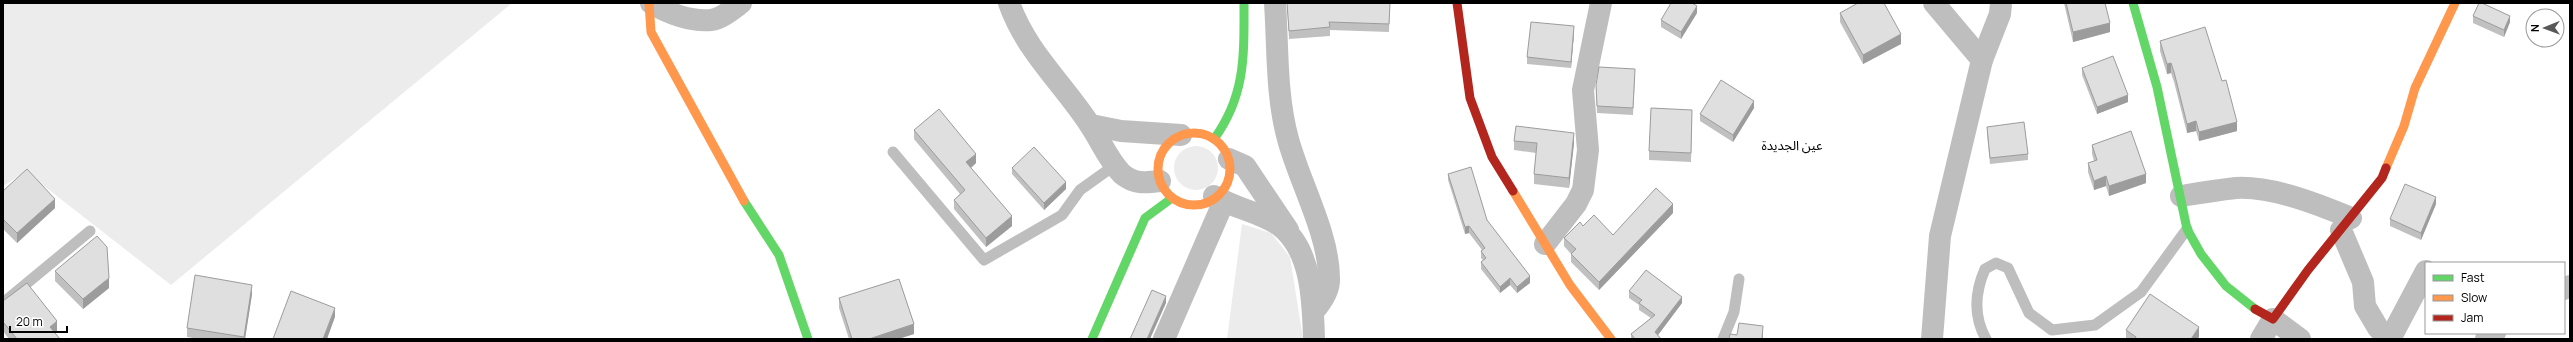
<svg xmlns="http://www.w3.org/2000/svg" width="2573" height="342" font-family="Manrope,'Noto Sans Arabic',sans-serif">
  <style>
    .green { fill: #ececec }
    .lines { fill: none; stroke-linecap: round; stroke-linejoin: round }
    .lane { stroke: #bebebe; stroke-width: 11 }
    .street { stroke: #bebebe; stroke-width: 22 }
    .fast { stroke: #63d668; stroke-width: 9 }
    .slow { stroke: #ff974d; stroke-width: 9 }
    .jam { stroke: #b3261e; stroke-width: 9 }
    .wall { fill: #c0c0c0 }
    .shaded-wall { fill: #9c9c9c }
    .building { fill: #dfdfdf; stroke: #9c9c9c }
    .labels { text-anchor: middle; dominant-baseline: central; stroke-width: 3; stroke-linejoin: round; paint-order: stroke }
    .quarter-label { font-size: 13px; fill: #000; stroke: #fff }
  </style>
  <rect width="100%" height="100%" fill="#fff"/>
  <g class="green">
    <path d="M 3,3 L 512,3 L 171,285 L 26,172 L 3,186 Z"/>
    <circle cx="1196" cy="168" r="22"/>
    <path d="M 1242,224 L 1271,233 L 1290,257 L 1303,339 L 1227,339 Z"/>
  </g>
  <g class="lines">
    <g class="lane">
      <path d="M 893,152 L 984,260 L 1062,215 L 1080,190 L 1115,165"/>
      <path d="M 3,303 L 90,231"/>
      <path d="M 1723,339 L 1734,312 L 1739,279"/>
      <path d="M 1986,339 C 1973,316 1975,292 1985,269 L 1996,263 L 2008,268 L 2029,313 L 2052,330 L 2095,325 L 2141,292 L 2187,229"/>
    </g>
    <g class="street">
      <path d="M 651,3 C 667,13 691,22 711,20 C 721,19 733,9 741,3"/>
      <path d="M 1009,3 C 1027,53 1062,82 1090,125 C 1101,141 1108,160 1122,174 C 1134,184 1145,183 1160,181"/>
      <path d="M 1275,3 C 1278,47 1276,96 1288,139 C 1299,181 1329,234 1329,278 C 1330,291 1321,303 1313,312"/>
      <path d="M 1934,3 L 1982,60"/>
      <path d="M 1091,125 L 1121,131 L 1181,135"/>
      <path d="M 1229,159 L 1245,166 L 1288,230"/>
      <path d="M 1214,196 C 1234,208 1259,212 1279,225 C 1312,249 1313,302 1314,339"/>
      <path d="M 2181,196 C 2199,193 2218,190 2236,188 C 2272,186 2318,204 2351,218"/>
      <path d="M 2341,230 L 2363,282 L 2365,306 L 2378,328 L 2390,339"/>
      <path d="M 1545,244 L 1576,204 L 1583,190 L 1588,150 L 1583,90 L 1601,3"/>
      <path d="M 2564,289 L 2570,286"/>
      <path d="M 1164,339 L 1224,201"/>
      <path d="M 1932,339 L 1940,236 L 1982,60 L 2000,14 L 2001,3"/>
      <path d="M 2261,339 L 2273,319 L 2300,339"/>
      <path d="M 2390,339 L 2426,271"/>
      <path d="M 2486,339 L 2495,333"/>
    </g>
    <g class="fast">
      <path d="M 2133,3 L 2157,87 L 2187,229 L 2201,254 L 2226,286 L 2255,309"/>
      <path d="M 1214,139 C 1246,95 1244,55 1244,3"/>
      <path d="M 744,201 L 779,255 L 808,339"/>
      <path d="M 1092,339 L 1145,218 L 1172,198"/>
    </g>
    <g class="slow">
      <path d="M 649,3 L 651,32 L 744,201"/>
      <circle cx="1194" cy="169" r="36"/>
      <path d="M 2386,168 L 2404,126 L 2415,88 L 2455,3"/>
      <path d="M 1513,191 L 1570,285 L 1611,339"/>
    </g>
    <g class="jam">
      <path d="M 1457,3 L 1470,98 L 1492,157 L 1513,191"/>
      <path d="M 2255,309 L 2273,319 L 2308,270 L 2382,178 L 2386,168"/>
    </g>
  </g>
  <g class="wall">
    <path d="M 1287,3 L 1390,3 L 1389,32 L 1330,30 L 1330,36 L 1289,39 Z"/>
    <path d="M 2064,3 L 2105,3 L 2110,32 L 2073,42 Z"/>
    <path d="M 1697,13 L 1681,39 L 1661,27 L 1661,20 Z"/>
    <path d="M 1840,13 L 1901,44 L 1863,64 L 1840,22 Z"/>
    <path d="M 2473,16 L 2510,22 L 2504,37 L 2473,23 Z"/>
    <path d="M 1574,33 L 1571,68 L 1527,64 L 1527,57 Z"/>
    <path d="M 2160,41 L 2222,81 L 2237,131 L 2199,141 L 2196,131 L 2187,133 L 2174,82 L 2171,73 L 2167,74 L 2160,51 Z"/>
    <path d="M 2082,68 L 2128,102 L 2097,114 L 2082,75 Z"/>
    <path d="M 1635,76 L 1633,115 L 1597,113 L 1596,85 Z"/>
    <path d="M 1754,108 L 1733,142 L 1700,121 L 1700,114 Z"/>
    <path d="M 1692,119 L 1691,162 L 1649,160 L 1649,151 Z"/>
    <path d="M 1987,127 L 2028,154 L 2028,160 L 1990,164 L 1987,134 Z"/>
    <path d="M 914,130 L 976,163 L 971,168 L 1012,226 L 986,247 L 954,209 L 954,200 L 960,194 L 914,139 Z"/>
    <path d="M 1514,141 L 1574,143 L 1569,188 L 1534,184 L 1534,174 L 1536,153 L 1514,150 Z"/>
    <path d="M 2092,145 L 2146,183 L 2109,196 L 2106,186 L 2094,190 L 2088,172 L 2088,163 L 2094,161 L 2092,154 Z"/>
    <path d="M 1012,168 L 1066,189 L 1044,210 L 1012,174 Z"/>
    <path d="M 1448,174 L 1487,220 L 1530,283 L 1517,293 L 1510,285 L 1500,293 L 1481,269 L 1481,262 L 1483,260 L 1481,258 L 1481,251 L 1482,250 L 1469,233 L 1465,234 L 1448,180 Z"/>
    <path d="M 3,191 L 55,208 L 17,243 L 3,229 Z"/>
    <path d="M 2436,204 L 2421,240 L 2390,226 L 2390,219 Z"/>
    <path d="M 1673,213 L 1599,290 L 1571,262 L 1571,254 L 1564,246 L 1564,238 L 1583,226 L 1613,235 Z"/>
    <path d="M 55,271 L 109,288 L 83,309 L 55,281 Z"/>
    <path d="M 1629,291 L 1682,303 L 1658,335 L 1661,339 L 1631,339 L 1631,334 L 1651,318 L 1639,310 L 1639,305 L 1629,298 Z"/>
    <path d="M 252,294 L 245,339 L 199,339 L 187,337 L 187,328 Z"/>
    <path d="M 839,298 L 914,334 L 898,339 L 849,339 L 839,308 Z"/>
    <path d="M 3,301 L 57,331 L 55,333 L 60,339 L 9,339 L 3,331 Z"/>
    <path d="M 2126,330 L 2199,337 L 2197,339 L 2126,339 Z"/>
  </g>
  <g class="shaded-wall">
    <path d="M 1697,6 L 1697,13 L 1681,39 L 1681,32 Z"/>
    <path d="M 2510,16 L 2510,22 L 2504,37 L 2504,30 Z"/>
    <path d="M 2110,23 L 2110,32 L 2073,42 L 2073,32 Z"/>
    <path d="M 1574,26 L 1574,33 L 1571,68 L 1571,62 Z"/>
    <path d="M 1901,34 L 1901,44 L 1863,64 L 1863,55 Z"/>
    <path d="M 2171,63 L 2171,73 L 2167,74 L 2167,64 Z"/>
    <path d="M 2128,95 L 2128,102 L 2097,114 L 2097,107 Z"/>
    <path d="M 1754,101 L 1754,108 L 1733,142 L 1733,135 Z"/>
    <path d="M 2196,121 L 2196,131 L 2187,133 L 2187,124 Z"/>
    <path d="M 2237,122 L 2237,131 L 2199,141 L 2199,132 Z"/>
    <path d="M 1574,133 L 1574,143 L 1569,188 L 1569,178 Z"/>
    <path d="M 976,154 L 976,163 L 966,172 L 966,162 Z"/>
    <path d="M 2146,174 L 2146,183 L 2109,196 L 2109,186 Z"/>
    <path d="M 2106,176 L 2106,186 L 2094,190 L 2094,181 Z"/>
    <path d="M 1066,182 L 1066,189 L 1044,210 L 1044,203 Z"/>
    <path d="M 2436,197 L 2436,204 L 2421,240 L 2421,233 Z"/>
    <path d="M 55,199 L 55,208 L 17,243 L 17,233 Z"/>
    <path d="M 1673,204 L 1673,213 L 1599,290 L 1599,282 Z"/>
    <path d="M 1012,216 L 1012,226 L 986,247 L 986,238 Z"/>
    <path d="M 1469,226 L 1469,233 L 1465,234 L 1465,227 Z"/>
    <path d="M 1530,276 L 1530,283 L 1517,293 L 1517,287 Z"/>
    <path d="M 109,278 L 109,288 L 83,309 L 83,299 Z"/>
    <path d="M 1510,278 L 1510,285 L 1500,293 L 1500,287 Z"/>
    <path d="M 252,285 L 252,294 L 245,339 L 244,339 Z"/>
    <path d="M 1166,296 L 1166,303 L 1150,339 L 1147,339 Z"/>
    <path d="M 1682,297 L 1682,303 L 1655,339 L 1655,332 Z"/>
    <path d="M 335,308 L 335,317 L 327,339 L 323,339 Z"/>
    <path d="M 57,321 L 57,331 L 50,336 L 50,327 Z"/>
    <path d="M 914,324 L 914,334 L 898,339 L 869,339 Z"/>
    <path d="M 1763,326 L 1763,339 L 1762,339 Z"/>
    <path d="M 2199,327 L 2199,337 L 2197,339 L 2191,339 Z"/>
  </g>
  <g class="building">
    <path d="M 1287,3 L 1390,3 L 1389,24 L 1329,22 L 1330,27 L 1289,31 Z"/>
    <path d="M 1671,3 L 1692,3 L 1697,6 L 1681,32 L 1661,20 Z"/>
    <path d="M 1858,3 L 1884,3 L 1901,34 L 1863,55 L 1840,13 Z"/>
    <path d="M 2066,3 L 2105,3 L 2110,23 L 2073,32 Z"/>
    <path d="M 2479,3 L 2482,3 L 2510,16 L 2504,30 L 2473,16 Z"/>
    <path d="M 1531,22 L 1574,26 L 1571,62 L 1527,57 Z"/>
    <path d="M 2205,27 L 2222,81 L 2226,80 L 2237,122 L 2199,132 L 2196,121 L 2187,124 L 2174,72 L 2171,63 L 2167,64 L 2160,41 Z"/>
    <path d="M 2113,56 L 2128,95 L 2097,107 L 2082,68 Z"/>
    <path d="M 1599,67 L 1635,69 L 1633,108 L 1597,106 L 1596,85 Z"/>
    <path d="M 1721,80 L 1754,101 L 1733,135 L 1700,114 Z"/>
    <path d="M 1651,108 L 1692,110 L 1691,153 L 1649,151 Z"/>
    <path d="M 939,109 L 976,154 L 966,162 L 1012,216 L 986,238 L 954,200 L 965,190 L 914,130 Z"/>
    <path d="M 2024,122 L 2028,154 L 1990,158 L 1987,127 Z"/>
    <path d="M 1516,126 L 1574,133 L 1569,178 L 1534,174 L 1537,143 L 1514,141 Z"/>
    <path d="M 2131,131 L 2146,174 L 2109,186 L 2106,176 L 2094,181 L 2088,163 L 2097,160 L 2092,145 Z"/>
    <path d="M 1034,147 L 1066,182 L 1044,203 L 1012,168 Z"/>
    <path d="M 1471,167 L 1487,220 L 1530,276 L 1517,287 L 1510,278 L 1500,287 L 1481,262 L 1486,258 L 1481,251 L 1485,248 L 1469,226 L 1465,227 L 1448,174 Z"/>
    <path d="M 27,169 L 55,199 L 17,233 L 3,219 L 3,191 Z"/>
    <path d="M 2405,184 L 2436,197 L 2421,233 L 2390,219 Z"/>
    <path d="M 1656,188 L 1673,204 L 1599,282 L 1571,254 L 1576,249 L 1564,238 L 1580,222 L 1583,226 L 1594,215 L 1613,235 Z"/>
    <path d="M 97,236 L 107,247 L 109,278 L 83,299 L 55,271 Z"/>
    <path d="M 1646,270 L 1682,297 L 1655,332 L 1661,339 L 1635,339 L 1631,334 L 1655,315 L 1639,303 L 1642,300 L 1629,291 Z"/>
    <path d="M 195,275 L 252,285 L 244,337 L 187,328 Z"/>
    <path d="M 899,279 L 914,324 L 869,339 L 852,339 L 839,298 Z"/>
    <path d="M 27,283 L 57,321 L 50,327 L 60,339 L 17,339 L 3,322 L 3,301 Z"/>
    <path d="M 1152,290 L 1166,296 L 1147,339 L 1130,339 Z"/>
    <path d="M 291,291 L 335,308 L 323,339 L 273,339 Z"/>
    <path d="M 2150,294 L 2199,327 L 2191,339 L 2135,339 L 2136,337 L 2126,330 Z"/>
    <path d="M 1739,323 L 1763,326 L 1762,339 L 1729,339 L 1730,334 L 1737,335 Z"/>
  </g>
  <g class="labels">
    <g class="quarter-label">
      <text x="1792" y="145">عين الجديدة</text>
    </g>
  </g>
  <rect width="2573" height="342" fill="none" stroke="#000000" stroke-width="8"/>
  <rect x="2425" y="262" width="140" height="72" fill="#ffffff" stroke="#999999"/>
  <rect x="2433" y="275" width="20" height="6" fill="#63d668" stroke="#999999"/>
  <text x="2461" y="282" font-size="12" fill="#000000">Fast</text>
  <rect x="2433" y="295" width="20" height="6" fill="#ff974d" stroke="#999999"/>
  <text x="2461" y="302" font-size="12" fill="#000000">Slow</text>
  <rect x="2433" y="315" width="20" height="6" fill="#b3261e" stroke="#999999"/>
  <text x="2461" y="322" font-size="12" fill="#000000">Jam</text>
  <g transform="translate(2545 28) rotate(269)"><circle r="19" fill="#ffffff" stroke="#999999"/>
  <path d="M0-3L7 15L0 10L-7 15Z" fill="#595959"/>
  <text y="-6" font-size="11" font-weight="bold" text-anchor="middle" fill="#000000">N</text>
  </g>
  <path d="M10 326v6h57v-6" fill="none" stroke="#000000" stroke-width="2"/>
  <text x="16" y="326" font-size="12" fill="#000000" stroke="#ffffff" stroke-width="3" paint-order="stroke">20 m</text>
</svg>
